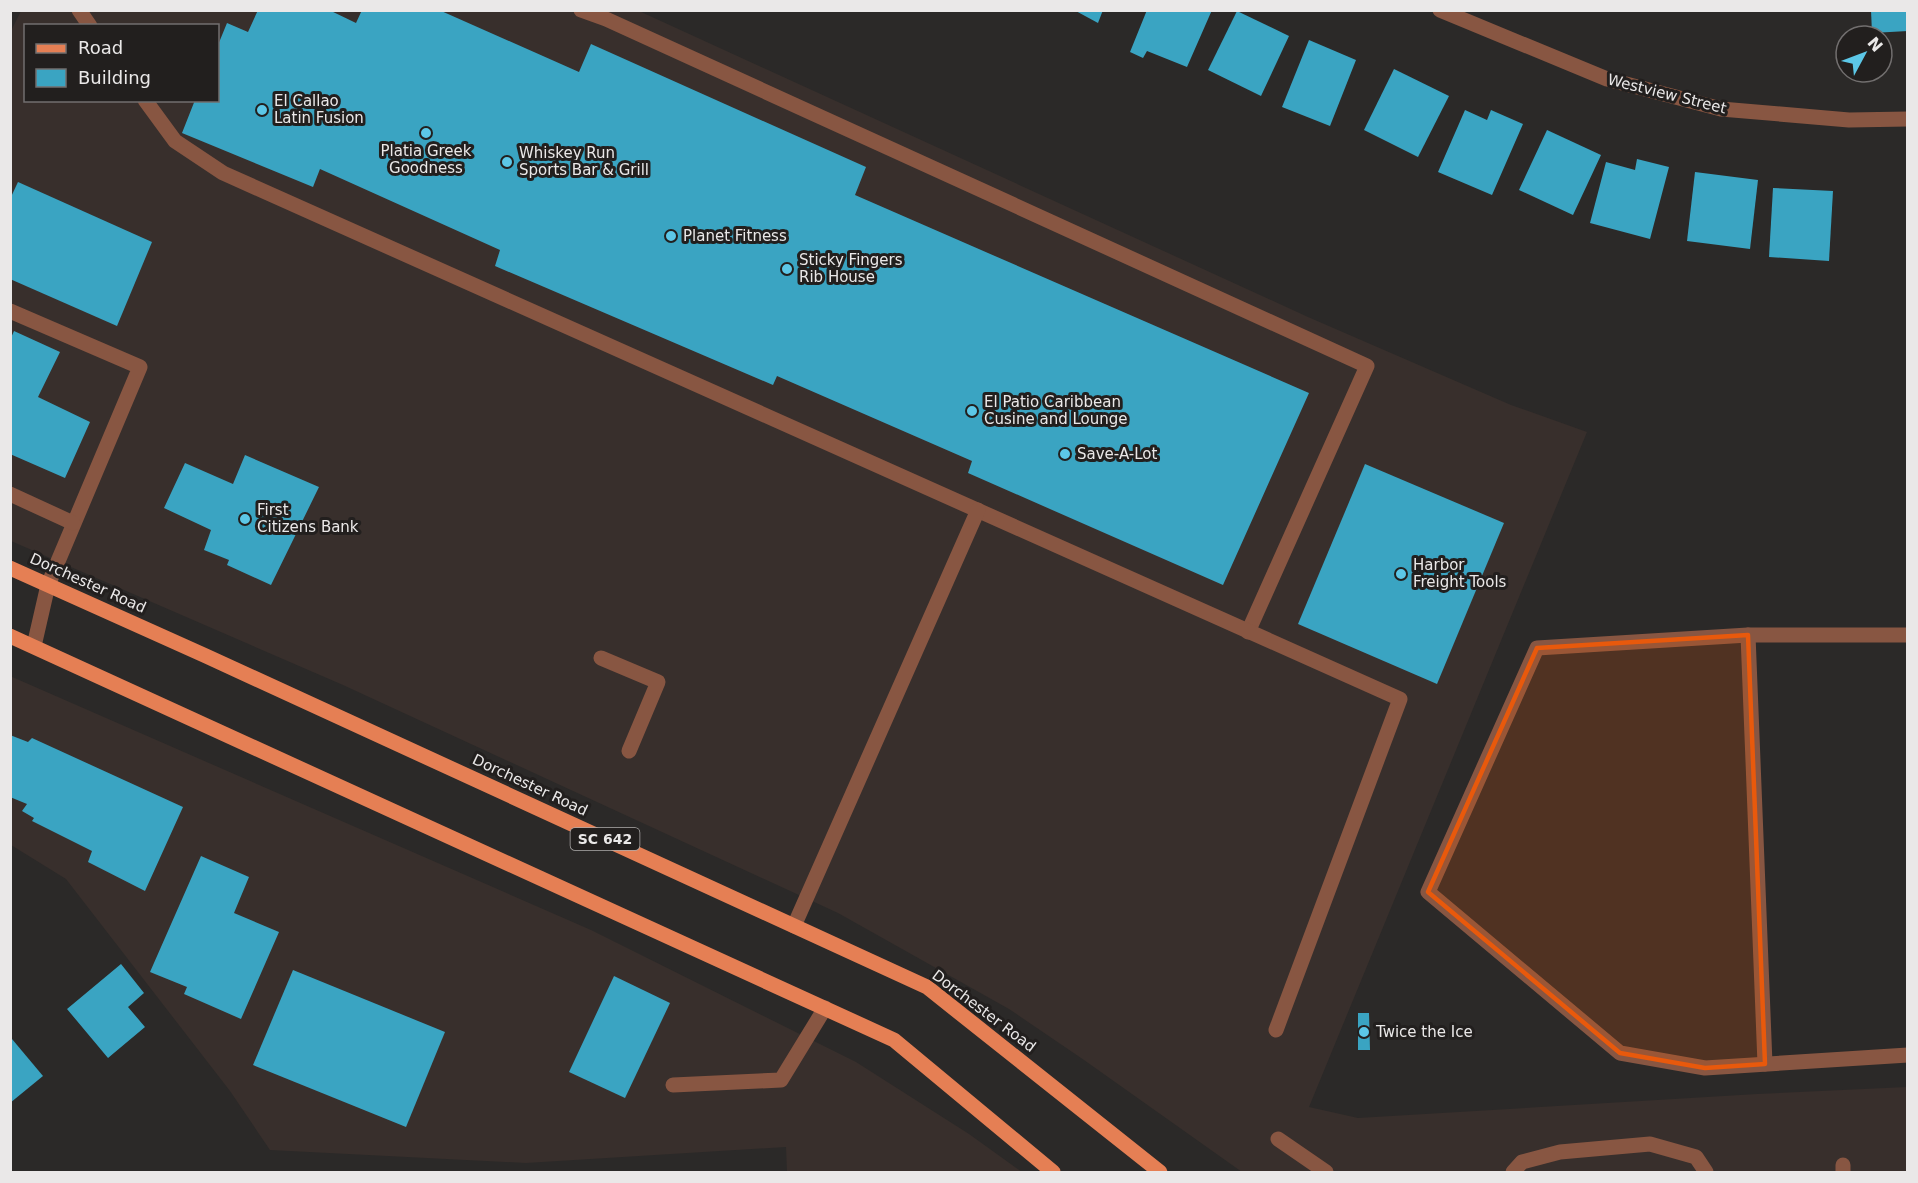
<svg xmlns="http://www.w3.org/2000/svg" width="1918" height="1183" font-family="'DejaVu Sans',sans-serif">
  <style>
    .built { fill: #382f2c; fill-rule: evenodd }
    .building { fill: #3aa4c2 }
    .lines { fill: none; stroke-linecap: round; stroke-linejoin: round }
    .lane { stroke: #885642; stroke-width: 15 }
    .street { stroke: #885642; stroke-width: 15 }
    .primary { stroke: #e57f54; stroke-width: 15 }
    .marked { fill: #e8590c; fill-opacity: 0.2; stroke: #e8590c; stroke-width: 4.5; stroke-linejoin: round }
    .poi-dot { fill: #5cc7e7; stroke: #221f1e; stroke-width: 2 }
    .labels { text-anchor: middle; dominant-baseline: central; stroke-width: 6; stroke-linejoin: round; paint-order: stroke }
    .shield { fill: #221f1e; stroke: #aeacab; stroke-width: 1.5 }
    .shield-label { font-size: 14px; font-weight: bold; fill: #eae8e8 }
    .street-label { font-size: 15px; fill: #eae8e8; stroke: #221f1e }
    .poi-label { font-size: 15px; fill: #eae8e8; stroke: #221f1e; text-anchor: start }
  </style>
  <rect width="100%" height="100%" fill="#2b2928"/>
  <g class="built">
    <path d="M 21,11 L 639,11 L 1308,317 L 1511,405 L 1587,432 L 1309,1107 L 1358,1118 L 1757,1094 L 1907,1087 L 1907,1172 L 1242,1172 L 1084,1060 L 1009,1009 L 838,913 L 343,685 L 11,541 L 10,33 ZM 26,26 L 218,26 L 218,100 L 26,100 Z"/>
    <path d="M 10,676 L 591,930 L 856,1062 L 969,1134 L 1022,1172 L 787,1172 L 786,1147 L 526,1163 L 270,1150 L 230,1091 L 66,879 L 11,845 Z"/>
  </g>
  <g class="building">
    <path d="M 258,10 L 329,10 L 356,23 L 362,10 L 439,10 L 579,72 L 591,44 L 866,167 L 855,195 L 1309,393 L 1223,585 L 968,473 L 972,461 L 777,376 L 773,385 L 495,266 L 500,250 L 320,169 L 313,187 L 182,133 L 195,100 L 218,100 L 218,45 L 227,23 L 248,32 Z"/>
    <path d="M 1074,10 L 1103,10 L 1098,23 Z"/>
    <path d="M 1147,10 L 1212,10 L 1187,67 L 1147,51 L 1143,58 L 1130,52 Z"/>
    <path d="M 1871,10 L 1908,10 L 1908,31 L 1872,33 Z"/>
    <path d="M 1237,11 L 1289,36 L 1261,96 L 1208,70 Z"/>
    <path d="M 1309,40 L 1356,60 L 1330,126 L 1282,107 Z"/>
    <path d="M 1394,69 L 1449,96 L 1418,157 L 1364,130 Z"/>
    <path d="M 1465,110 L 1487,120 L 1491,110 L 1523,124 L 1492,195 L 1438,172 Z"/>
    <path d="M 1547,130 L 1601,155 L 1573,215 L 1519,190 Z"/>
    <path d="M 1637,159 L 1669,167 L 1650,239 L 1590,223 L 1606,162 L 1635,170 Z"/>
    <path d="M 1695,172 L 1758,180 L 1750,249 L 1687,241 Z"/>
    <path d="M 18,182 L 152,242 L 117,326 L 10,279 L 10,199 Z"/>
    <path d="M 1773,188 L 1833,191 L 1829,261 L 1769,257 Z"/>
    <path d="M 14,331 L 60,352 L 38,397 L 90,422 L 65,478 L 10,454 L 10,340 Z"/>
    <path d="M 245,455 L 319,487 L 271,585 L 227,565 L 229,560 L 204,550 L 211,530 L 164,508 L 185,463 L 233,484 Z"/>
    <path d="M 1365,464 L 1504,523 L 1437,684 L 1298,624 Z"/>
    <path d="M 10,735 L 28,742 L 32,738 L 183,807 L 145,891 L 88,862 L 92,851 L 32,821 L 34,818 L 22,811 L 27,804 L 10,797 Z"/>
    <path d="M 201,856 L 249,877 L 234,913 L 279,932 L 241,1019 L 184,994 L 187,987 L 150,972 Z"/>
    <path d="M 121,964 L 144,993 L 128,1007 L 145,1027 L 108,1058 L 67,1009 Z"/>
    <path d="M 293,970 L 445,1032 L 406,1127 L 253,1065 Z"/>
    <path d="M 614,976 L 670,1003 L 625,1098 L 569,1072 Z"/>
    <path d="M 1358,1013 L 1369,1013 L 1370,1050 L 1358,1050 Z"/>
    <path d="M 12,1039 L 43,1076 L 10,1103 L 10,1041 Z"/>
  </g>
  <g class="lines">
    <g class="lane">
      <path d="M 79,10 L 90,26"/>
      <path d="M 581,10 L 606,19 L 1367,366 L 1248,632"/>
      <path d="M 145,100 L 175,141 L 223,173 L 1400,699 L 1276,1030"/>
      <path d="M 10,311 L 140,367 L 48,585 L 34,646"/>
      <path d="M 10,494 L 73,523"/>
      <path d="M 601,658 L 658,682 L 629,751"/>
      <path d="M 794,926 L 978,510"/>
      <path d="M 673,1085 L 781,1080 L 825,1008"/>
      <path d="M 1278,1139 L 1326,1172"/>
      <path d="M 1843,1165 L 1843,1172"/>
      <path d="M 1513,1172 L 1522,1162 L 1560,1152 L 1650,1144 L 1696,1157 L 1706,1172"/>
    </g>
    <g class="street">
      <path d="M 1440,10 L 1607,79 L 1721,109 L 1849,120 L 1908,119"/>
      <path d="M 1748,635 L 1765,1064"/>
      <path d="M 1908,635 L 1748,635 L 1537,648 L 1428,892 L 1620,1053 L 1705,1068 L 1908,1055"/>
    </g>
    <g class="primary">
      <path d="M 10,568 L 206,656 L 927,987 L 1160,1172"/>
      <path d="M 10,636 L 894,1040 L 1053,1172"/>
    </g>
  </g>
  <path class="marked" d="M 1748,635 L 1765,1064 L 1705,1068 L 1620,1053 L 1428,892 L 1537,648 Z"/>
  <g class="poi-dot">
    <circle cx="262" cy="110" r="6"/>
    <circle cx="426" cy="133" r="6"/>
    <circle cx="507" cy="162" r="6"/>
    <circle cx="671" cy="236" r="6"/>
    <circle cx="787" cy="269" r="6"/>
    <circle cx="972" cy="411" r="6"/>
    <circle cx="1065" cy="454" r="6"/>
    <circle cx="245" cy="519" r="6"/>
    <circle cx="1401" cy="574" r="6"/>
    <circle cx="1364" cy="1032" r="6"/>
  </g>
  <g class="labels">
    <rect class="shield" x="570.5" y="828" width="69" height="22" rx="4.5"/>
    <g class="shield-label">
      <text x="605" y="839">SC 642</text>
    </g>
    <g class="street-label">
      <text transform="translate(1667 94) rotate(14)">Westview Street</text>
      <text transform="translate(88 583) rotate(24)">Dorchester Road</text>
      <text transform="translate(530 785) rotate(25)">Dorchester Road</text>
      <text transform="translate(984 1011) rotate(37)">Dorchester Road</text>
    </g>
    <g class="poi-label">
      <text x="274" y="101">El Callao<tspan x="274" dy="17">Latin Fusion</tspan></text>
      <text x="426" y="151" text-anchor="middle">Platia Greek<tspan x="426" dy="17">Goodness</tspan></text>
      <text x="519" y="153">Whiskey Run<tspan x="519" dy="17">Sports Bar &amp; Grill</tspan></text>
      <text x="683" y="236">Planet Fitness</text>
      <text x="799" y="260">Sticky Fingers<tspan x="799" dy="17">Rib House</tspan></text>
      <text x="984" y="402">El Patio Caribbean<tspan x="984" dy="17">Cusine and Lounge</tspan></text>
      <text x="1077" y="454">Save-A-Lot</text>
      <text x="257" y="510">First<tspan x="257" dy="17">Citizens Bank</tspan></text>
      <text x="1413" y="565">Harbor<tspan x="1413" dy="17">Freight Tools</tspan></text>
      <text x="1376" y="1032">Twice the Ice</text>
    </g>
  </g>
  <rect width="1918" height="1183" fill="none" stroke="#eae8e8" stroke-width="24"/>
  <rect x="24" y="24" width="195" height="78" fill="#221f1e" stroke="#726f6f" stroke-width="1.5"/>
  <rect x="36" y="44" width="30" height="9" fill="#e57f54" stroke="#726f6f" stroke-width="1.5"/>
  <text x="78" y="54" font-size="18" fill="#eae8e8">Road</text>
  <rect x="36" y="69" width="30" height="18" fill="#3aa4c2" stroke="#726f6f" stroke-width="1.5"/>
  <text x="78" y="84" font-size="18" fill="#eae8e8">Building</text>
  <g transform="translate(1864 54) rotate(49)"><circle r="28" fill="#221f1e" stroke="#726f6f" stroke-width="1.5"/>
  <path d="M0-4.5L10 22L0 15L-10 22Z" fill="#5cc7e7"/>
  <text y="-9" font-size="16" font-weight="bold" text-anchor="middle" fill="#eae8e8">N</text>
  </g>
</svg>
